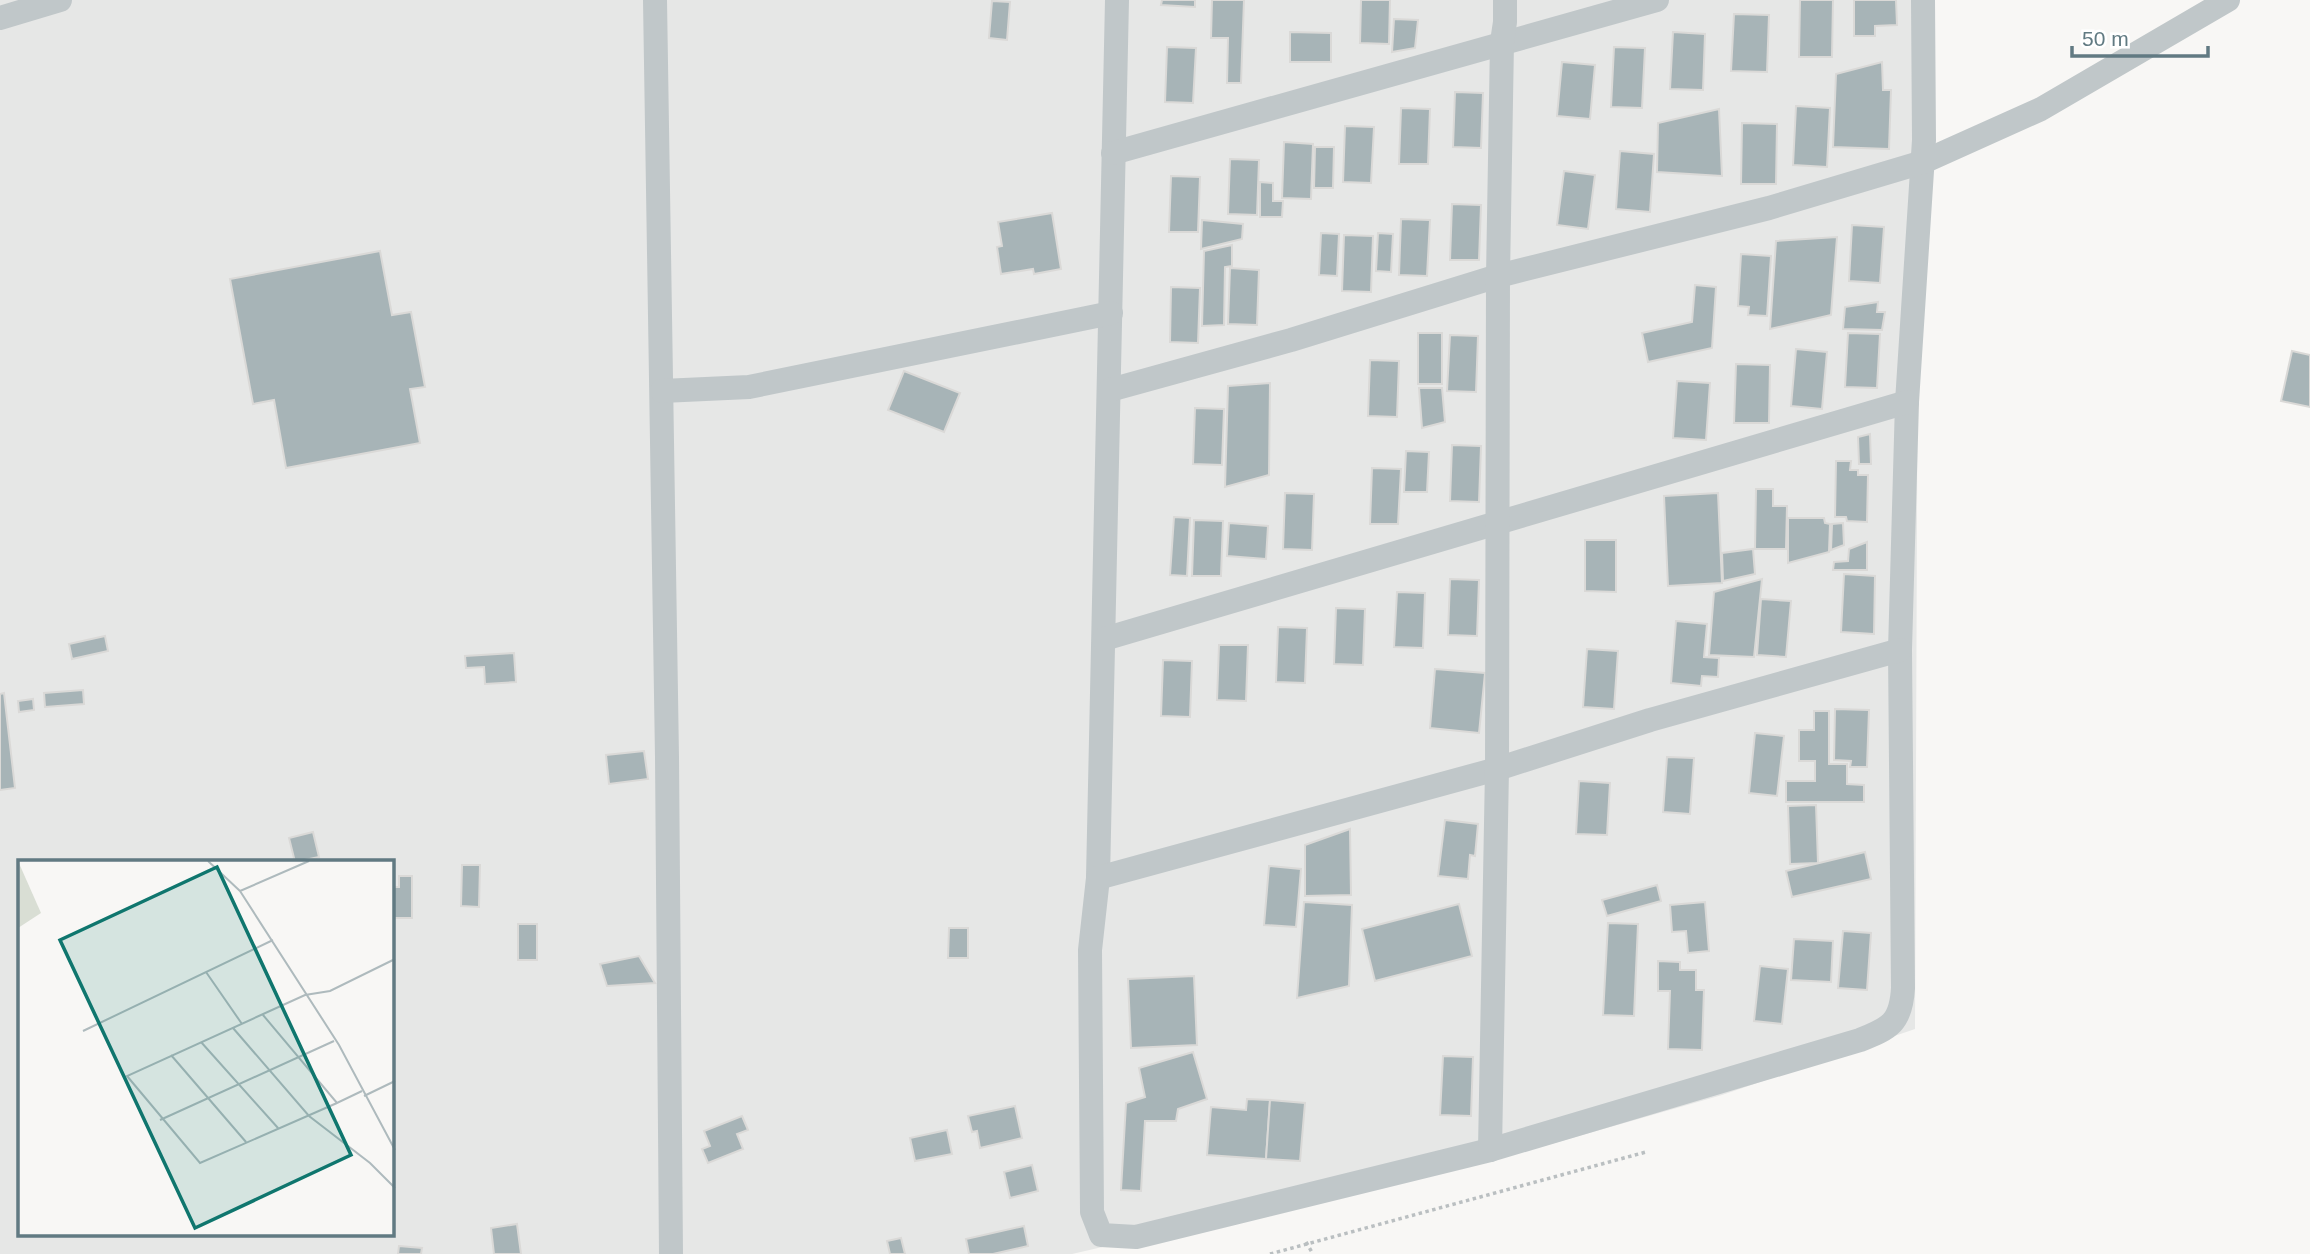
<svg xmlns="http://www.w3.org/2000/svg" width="2310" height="1254" font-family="Arial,sans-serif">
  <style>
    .built { fill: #e6e7e6; fill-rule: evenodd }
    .building { fill: #a7b4b7; stroke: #dad9d7; stroke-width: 2 }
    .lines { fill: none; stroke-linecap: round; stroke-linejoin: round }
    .path { stroke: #babfc1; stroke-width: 3.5; stroke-dasharray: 3.5 3.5; stroke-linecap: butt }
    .minor { stroke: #c0c7c9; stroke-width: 24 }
    .inset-road { fill: none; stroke: #aebabd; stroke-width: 2 }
    .view { fill: #0f766e; fill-opacity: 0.15; stroke: #0f766e; stroke-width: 3.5 }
    .inset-edge { fill: none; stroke: #617a82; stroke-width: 3.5 }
  </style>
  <rect width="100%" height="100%" fill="#f8f7f5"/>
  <path class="built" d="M 0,0 L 1919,0 L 1915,1029 L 1722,1095 L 1551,1144 L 1072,1254 L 0,1254 ZM 19,862 L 392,862 L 392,1235 L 19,1235 Z"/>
  <g class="building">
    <path d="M 1162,0 L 1195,0 L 1195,7 L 1161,5 Z"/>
    <path d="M 1212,0 L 1244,0 L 1241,83 L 1227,83 L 1228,38 L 1211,38 Z"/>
    <path d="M 1361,0 L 1390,0 L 1389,44 L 1360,43 Z"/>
    <path d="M 1800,0 L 1833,0 L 1832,57 L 1799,57 Z"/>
    <path d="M 1854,0 L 1896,0 L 1897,25 L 1875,26 L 1875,36 L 1854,36 Z"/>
    <path d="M 992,1 L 1010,2 L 1007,40 L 989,38 Z"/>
    <path d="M 1734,14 L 1769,15 L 1767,72 L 1731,71 Z"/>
    <path d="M 1394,19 L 1418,20 L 1415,48 L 1392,52 Z"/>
    <path d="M 1290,32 L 1331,33 L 1331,62 L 1290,62 Z"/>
    <path d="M 1673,32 L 1705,34 L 1703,90 L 1670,89 Z"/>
    <path d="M 1167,47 L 1196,48 L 1193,103 L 1165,102 Z"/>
    <path d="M 1614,47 L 1645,48 L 1642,108 L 1611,107 Z"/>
    <path d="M 1562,62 L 1595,65 L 1590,119 L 1557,116 Z"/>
    <path d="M 1882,62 L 1883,90 L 1891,90 L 1889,149 L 1833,147 L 1836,74 Z"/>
    <path d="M 1455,92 L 1483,93 L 1481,148 L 1453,147 Z"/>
    <path d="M 1796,106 L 1830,108 L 1827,167 L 1793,165 Z"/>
    <path d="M 1401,108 L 1430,109 L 1428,164 L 1399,164 Z"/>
    <path d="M 1719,109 L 1722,176 L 1657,172 L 1658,123 Z"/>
    <path d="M 1742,123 L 1777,124 L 1776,184 L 1741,184 Z"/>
    <path d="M 1345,126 L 1374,127 L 1371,183 L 1343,182 Z"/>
    <path d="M 1284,142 L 1313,144 L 1311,199 L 1282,198 Z"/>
    <path d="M 1315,147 L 1334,147 L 1333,188 L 1314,188 Z"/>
    <path d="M 1620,151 L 1654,154 L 1650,212 L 1616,209 Z"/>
    <path d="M 1230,159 L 1259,160 L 1257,215 L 1228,214 Z"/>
    <path d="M 1564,171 L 1595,175 L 1588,229 L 1557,225 Z"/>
    <path d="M 1171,176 L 1200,177 L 1198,232 L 1169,232 Z"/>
    <path d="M 1260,182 L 1273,183 L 1273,201 L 1283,201 L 1282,217 L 1260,217 Z"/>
    <path d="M 1452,204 L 1481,205 L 1479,260 L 1450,260 Z"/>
    <path d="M 1052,213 L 1061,269 L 1034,274 L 1033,269 L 1001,274 L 997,247 L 1002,246 L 998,222 Z"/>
    <path d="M 1401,219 L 1430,220 L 1427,276 L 1399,275 Z"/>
    <path d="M 1202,220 L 1243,224 L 1242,239 L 1201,249 Z"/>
    <path d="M 1852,225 L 1884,227 L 1880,283 L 1849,281 Z"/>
    <path d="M 1321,233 L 1339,234 L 1337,276 L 1319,275 Z"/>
    <path d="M 1378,233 L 1393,234 L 1391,272 L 1376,271 Z"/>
    <path d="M 1344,235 L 1373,236 L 1371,292 L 1342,291 Z"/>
    <path d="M 1837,237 L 1831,315 L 1770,329 L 1776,241 Z"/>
    <path d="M 1232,245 L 1232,266 L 1225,267 L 1224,325 L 1202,326 L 1204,251 Z"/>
    <path d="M 380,251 L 392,315 L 411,312 L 425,387 L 410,389 L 420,443 L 286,468 L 274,400 L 253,404 L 230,279 Z"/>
    <path d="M 1741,254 L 1771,256 L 1767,316 L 1748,315 L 1749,307 L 1738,306 Z"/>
    <path d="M 1230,268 L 1259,270 L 1257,325 L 1228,324 Z"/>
    <path d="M 1695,285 L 1716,287 L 1712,348 L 1648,362 L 1642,333 L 1692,322 Z"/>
    <path d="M 1171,287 L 1200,288 L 1198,343 L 1170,342 Z"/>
    <path d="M 1878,302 L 1877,312 L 1885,312 L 1882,330 L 1843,329 L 1845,307 Z"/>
    <rect x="1418" y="333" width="24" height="51"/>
    <path d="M 1848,333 L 1880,334 L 1877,388 L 1845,387 Z"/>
    <path d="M 1450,335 L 1478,336 L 1476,392 L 1447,391 Z"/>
    <path d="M 1796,349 L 1827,352 L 1822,409 L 1791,406 Z"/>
    <path d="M 2292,351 L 2310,355 L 2310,407 L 2281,401 Z"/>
    <path d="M 1370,360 L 1399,361 L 1397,417 L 1368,416 Z"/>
    <path d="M 1736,364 L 1770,365 L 1769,423 L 1734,423 Z"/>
    <path d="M 904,371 L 960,393 L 944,432 L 888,410 Z"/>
    <path d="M 1677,381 L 1710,383 L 1706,440 L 1673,438 Z"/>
    <path d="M 1270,383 L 1269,475 L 1225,487 L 1228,386 Z"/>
    <path d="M 1419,388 L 1442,388 L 1445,422 L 1422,428 Z"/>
    <path d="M 1195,408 L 1224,409 L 1222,465 L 1193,464 Z"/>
    <path d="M 1870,434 L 1871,464 L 1859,464 L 1858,437 Z"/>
    <path d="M 1452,445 L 1481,446 L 1479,502 L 1450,501 Z"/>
    <path d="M 1406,451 L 1429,452 L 1427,492 L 1404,492 Z"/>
    <path d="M 1836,461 L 1851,461 L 1850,470 L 1858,470 L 1858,475 L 1868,475 L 1867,522 L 1847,521 L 1846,517 L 1835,517 Z"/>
    <path d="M 1372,468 L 1401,469 L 1398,524 L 1370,524 Z"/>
    <path d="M 1756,489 L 1773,489 L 1773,506 L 1787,506 L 1786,549 L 1755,549 Z"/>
    <path d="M 1285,493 L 1314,494 L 1312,550 L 1283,549 Z"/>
    <path d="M 1718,493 L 1722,583 L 1668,586 L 1664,496 Z"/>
    <path d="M 1174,517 L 1190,518 L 1187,576 L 1170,575 Z"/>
    <path d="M 1788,518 L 1824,518 L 1825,523 L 1830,524 L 1829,552 L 1788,563 Z"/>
    <path d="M 1194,520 L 1223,521 L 1221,576 L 1192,576 Z"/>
    <path d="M 1229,523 L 1268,526 L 1266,559 L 1227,556 Z"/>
    <path d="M 1843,523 L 1844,545 L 1831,550 L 1832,524 Z"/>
    <path d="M 1585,540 L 1616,540 L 1616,592 L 1585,591 Z"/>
    <path d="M 1867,542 L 1867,570 L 1833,570 L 1834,562 L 1848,561 L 1849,549 Z"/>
    <path d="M 1753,549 L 1755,574 L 1723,581 L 1722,553 Z"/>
    <path d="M 1844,574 L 1875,576 L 1874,634 L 1841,632 Z"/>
    <path d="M 1450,579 L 1479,580 L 1477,636 L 1448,635 Z"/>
    <path d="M 1762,579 L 1754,657 L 1709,655 L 1714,592 Z"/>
    <path d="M 1397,592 L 1425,593 L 1423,648 L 1394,647 Z"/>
    <path d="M 1761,599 L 1791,601 L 1786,657 L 1757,655 Z"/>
    <path d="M 1336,608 L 1365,609 L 1363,665 L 1334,664 Z"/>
    <path d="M 1676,621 L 1707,624 L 1704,657 L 1719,658 L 1718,677 L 1702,676 L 1701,686 L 1671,683 Z"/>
    <path d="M 1278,627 L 1307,628 L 1305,683 L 1276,682 Z"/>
    <path d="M 105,636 L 108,651 L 72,659 L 69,644 Z"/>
    <path d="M 1219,645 L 1248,645 L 1246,701 L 1217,700 Z"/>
    <path d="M 1587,649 L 1618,651 L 1614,709 L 1583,707 Z"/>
    <path d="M 514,653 L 516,682 L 485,684 L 484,667 L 466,668 L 465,656 Z"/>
    <path d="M 1163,660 L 1192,661 L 1190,717 L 1161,716 Z"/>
    <path d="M 1435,669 L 1485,673 L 1479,733 L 1430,728 Z"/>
    <path d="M 83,690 L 84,704 L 45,707 L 44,693 Z"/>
    <path d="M 4,693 L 15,788 L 0,790 L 0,694 Z"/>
    <path d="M 33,699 L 34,710 L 19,712 L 18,701 Z"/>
    <path d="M 1835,709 L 1869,710 L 1867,767 L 1850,767 L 1851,761 L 1834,760 Z"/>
    <path d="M 1814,711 L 1829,711 L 1829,764 L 1847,764 L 1847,784 L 1864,785 L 1864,802 L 1786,802 L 1786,781 L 1815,781 L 1815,761 L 1799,761 L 1799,730 L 1814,730 Z"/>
    <path d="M 1755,733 L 1784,736 L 1777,796 L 1749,793 Z"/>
    <path d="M 644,751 L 648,779 L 609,784 L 606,755 Z"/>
    <path d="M 1667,757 L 1694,758 L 1690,814 L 1663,812 Z"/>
    <path d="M 1579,781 L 1610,783 L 1607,835 L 1576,834 Z"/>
    <path d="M 1816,805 L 1818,863 L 1790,864 L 1788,806 Z"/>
    <path d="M 1445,820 L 1478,824 L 1475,856 L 1470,855 L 1468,879 L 1438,876 Z"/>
    <path d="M 1350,829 L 1351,895 L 1305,896 L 1305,845 Z"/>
    <path d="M 313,832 L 319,857 L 295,862 L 289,838 Z"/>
    <path d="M 1865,852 L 1871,879 L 1792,897 L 1786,871 Z"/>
    <path d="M 462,865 L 480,865 L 479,907 L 461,906 Z"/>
    <path d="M 1269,866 L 1301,869 L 1296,927 L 1264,925 Z"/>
    <path d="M 399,876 L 412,876 L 412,918 L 392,918 L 392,887 L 399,887 Z"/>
    <path d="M 1657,885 L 1661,901 L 1607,916 L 1602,900 Z"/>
    <path d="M 1304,902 L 1352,905 L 1349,986 L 1297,998 Z"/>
    <path d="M 1705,902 L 1709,951 L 1688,953 L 1686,931 L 1672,932 L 1670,905 Z"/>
    <path d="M 1459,904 L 1472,956 L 1375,981 L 1362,929 Z"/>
    <path d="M 1608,923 L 1638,924 L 1634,1016 L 1603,1015 Z"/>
    <rect x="518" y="924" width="19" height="36"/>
    <path d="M 949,928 L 968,928 L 968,958 L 948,958 Z"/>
    <path d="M 1843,931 L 1871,933 L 1867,990 L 1838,988 Z"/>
    <path d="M 1794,939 L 1833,941 L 1831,982 L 1791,980 Z"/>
    <path d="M 639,956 L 655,983 L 607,986 L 600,964 Z"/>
    <path d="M 1658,961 L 1680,962 L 1680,970 L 1696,970 L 1696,990 L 1704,990 L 1702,1050 L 1668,1049 L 1670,991 L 1658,991 Z"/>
    <path d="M 1760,966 L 1788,969 L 1782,1024 L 1754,1021 Z"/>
    <path d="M 1194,976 L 1197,1045 L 1131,1048 L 1128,979 Z"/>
    <path d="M 1193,1052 L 1207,1099 L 1178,1109 L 1176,1121 L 1145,1121 L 1141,1191 L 1121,1190 L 1126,1103 L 1145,1097 L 1139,1068 Z"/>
    <path d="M 1443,1056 L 1473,1057 L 1471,1116 L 1440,1115 Z"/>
    <path d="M 1247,1099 L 1270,1100 L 1266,1159 L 1207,1155 L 1211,1107 L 1246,1110 Z"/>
    <path d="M 1270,1100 L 1305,1103 L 1300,1161 L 1266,1159 Z"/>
    <path d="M 1015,1106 L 1022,1138 L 980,1148 L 977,1131 L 972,1132 L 968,1116 Z"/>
    <path d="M 742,1116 L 748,1130 L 737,1134 L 743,1149 L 708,1163 L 702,1149 L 710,1146 L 704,1131 Z"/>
    <path d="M 947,1130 L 952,1154 L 915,1161 L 910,1138 Z"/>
    <path d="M 1032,1165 L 1038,1191 L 1010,1198 L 1004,1172 Z"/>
    <path d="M 517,1224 L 521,1254 L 494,1254 L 491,1228 Z"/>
    <path d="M 1024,1226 L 1028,1246 L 993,1254 L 969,1254 L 966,1239 Z"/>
    <path d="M 901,1238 L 905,1254 L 890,1254 L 887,1241 Z"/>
    <path d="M 399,1246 L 422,1248 L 421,1254 L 398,1254 Z"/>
  </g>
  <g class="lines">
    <g class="path">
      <path d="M 1306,1242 L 1313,1254"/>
      <path d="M 1270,1254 L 1646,1152"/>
    </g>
    <g class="minor">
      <path d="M 655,0 L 667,757 L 671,1254"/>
      <path d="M 1117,0 L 1098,878 L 1090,950 L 1092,1212 L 1101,1235 L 1136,1237 L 1490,1150 L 1860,1040 C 1890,1028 1901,1023 1903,988 L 1900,650 L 1907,402 L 1924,140 L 1923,0"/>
      <path d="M 0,18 L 60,0"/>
      <path d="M 1113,153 L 1657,0"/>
      <path d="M 1110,390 L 1291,340 L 1498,276 L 1769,208 L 1923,162 L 2041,109 L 2228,0"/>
      <path d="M 662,391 L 749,387 L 1111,313"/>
      <path d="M 1104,639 L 1907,402"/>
      <path d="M 1098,878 L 1497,769 L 1650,720 L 1900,650"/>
      <path d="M 1490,1150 L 1497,769 L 1498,276 L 1502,42 L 1505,22 L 1505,0"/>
    </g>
  </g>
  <g transform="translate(18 860)">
    <rect width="376" height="376" fill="#f8f7f5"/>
    <path d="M 0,1 L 23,53 L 0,68 Z" fill="#d9ded4"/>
    <path class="inset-road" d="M 190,1 L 222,31M 291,1 L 222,31 L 321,185 L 377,290M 188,112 L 224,164M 245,155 L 319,243 L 344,231M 215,168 L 291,256 L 352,303 L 377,328M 65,171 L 255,80M 183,182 L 260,268M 153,195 L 228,282M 346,236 L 377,221M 319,243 L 182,303 L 109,216 L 287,135 L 312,131 L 377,99M 142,260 L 316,181"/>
    <path class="view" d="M 199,7 L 333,295 L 177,368 L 42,80 Z"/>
    <rect width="376" height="376" class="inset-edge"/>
  </g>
  <path d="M2072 46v10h136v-10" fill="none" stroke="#617a82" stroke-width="3.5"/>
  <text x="2082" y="46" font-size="21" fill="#617a82" stroke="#ffffff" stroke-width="5" paint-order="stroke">50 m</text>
</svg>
